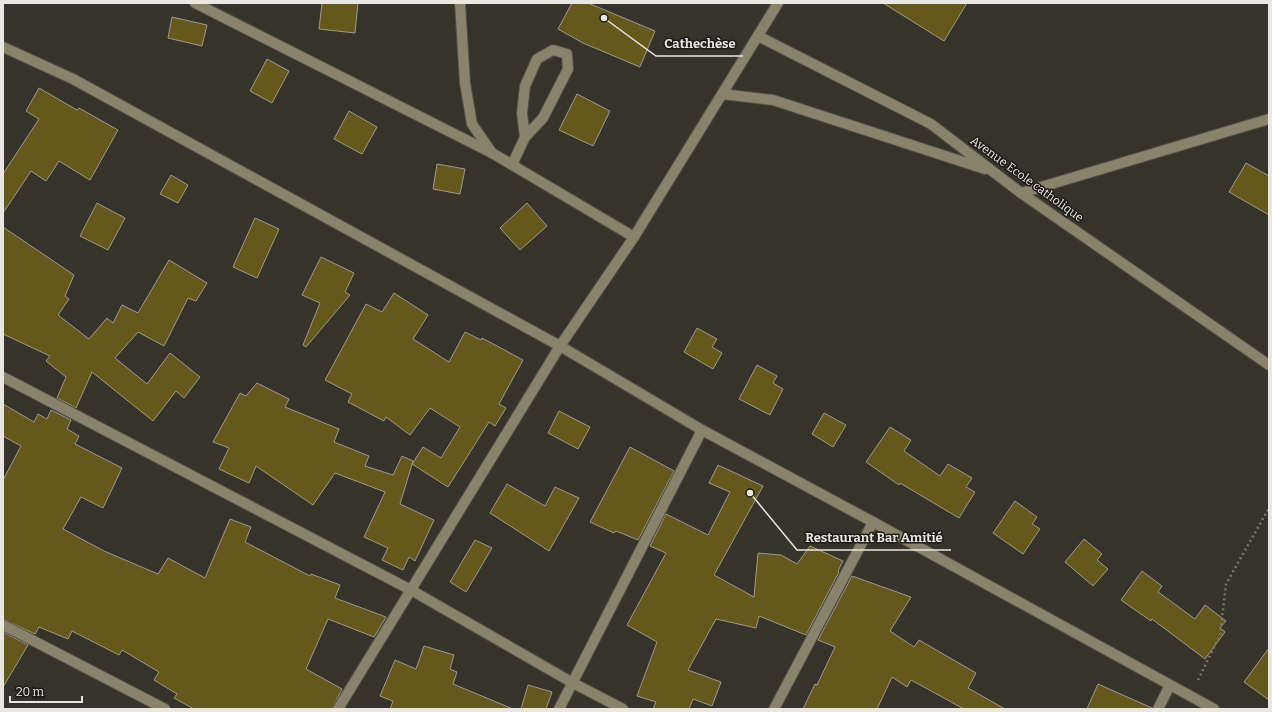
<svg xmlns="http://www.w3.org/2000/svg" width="1272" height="712" font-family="Bitter,serif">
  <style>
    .building { fill: #65581b; stroke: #9d9b90 }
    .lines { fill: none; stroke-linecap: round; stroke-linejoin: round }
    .minor-casing { stroke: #525047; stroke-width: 12 }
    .path { stroke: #79776f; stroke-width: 2.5; stroke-dasharray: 2 3; stroke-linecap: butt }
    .minor { stroke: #89836b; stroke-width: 10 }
    .labels { text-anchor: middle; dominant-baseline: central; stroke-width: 3; stroke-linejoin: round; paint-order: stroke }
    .street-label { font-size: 12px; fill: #e8e7e1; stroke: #1c1b17 }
    .leader { fill: none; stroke: #e8e7e1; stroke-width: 1.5 }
    .callout-dot { fill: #e8e7e1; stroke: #1c1b17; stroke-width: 1.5 }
    .callout-label { font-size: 13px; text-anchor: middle; font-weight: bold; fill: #e8e7e1; stroke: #1c1b17; stroke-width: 3; stroke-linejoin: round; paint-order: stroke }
  </style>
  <rect width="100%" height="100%" fill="#35332a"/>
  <g class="building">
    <path d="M 322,3 L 358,3 L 355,33 L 319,29 Z"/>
    <path d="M 572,3 L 588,3 L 655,31 L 640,67 L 583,43 L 558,29 Z"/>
    <path d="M 883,3 L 967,3 L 944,41 Z"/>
    <path d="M 172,17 L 207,25 L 202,46 L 168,38 Z"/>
    <path d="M 267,59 L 289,71 L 272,103 L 250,91 Z"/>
    <path d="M 39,88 L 77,110 L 79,108 L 118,130 L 90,180 L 59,161 L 46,181 L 31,171 L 3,213 L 3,174 L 39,119 L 26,111 Z"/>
    <path d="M 577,94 L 610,111 L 593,146 L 559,130 Z"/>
    <path d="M 349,111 L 377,127 L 362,154 L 334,139 Z"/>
    <path d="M 1246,163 L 1269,176 L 1269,215 L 1229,192 Z"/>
    <path d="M 437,164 L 465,169 L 460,194 L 433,189 Z"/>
    <path d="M 171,175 L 188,185 L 178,203 L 160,194 Z"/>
    <path d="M 97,203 L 125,218 L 108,250 L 80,236 Z"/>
    <path d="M 527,203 L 547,226 L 520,250 L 500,228 Z"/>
    <path d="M 255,218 L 279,229 L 257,278 L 233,267 Z"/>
    <path d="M 3,227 L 74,275 L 65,296 L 69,299 L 58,315 L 89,339 L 107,318 L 113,323 L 122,305 L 138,313 L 169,260 L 207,283 L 196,301 L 188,298 L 164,346 L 138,332 L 115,358 L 147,384 L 170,353 L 200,377 L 184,398 L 176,391 L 153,421 L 92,372 L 76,408 L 57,398 L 66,377 L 46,361 L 50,356 L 3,334 Z"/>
    <path d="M 321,257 L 354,273 L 345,292 L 350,295 L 306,347 L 303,345 L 320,303 L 302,295 Z"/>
    <path d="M 394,293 L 428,315 L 413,339 L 449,362 L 465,332 L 481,340 L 482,338 L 523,360 L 499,404 L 506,408 L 495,426 L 489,422 L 448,487 L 412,464 L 423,447 L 441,458 L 460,427 L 430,408 L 410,435 L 386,417 L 384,421 L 348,402 L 352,394 L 325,380 L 366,304 L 382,312 Z"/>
    <path d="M 697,328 L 717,339 L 712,347 L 722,353 L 713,369 L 684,352 Z"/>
    <path d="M 757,365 L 777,376 L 773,383 L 783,389 L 770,415 L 739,399 Z"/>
    <path d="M 257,383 L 289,399 L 285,407 L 339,429 L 334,442 L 369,456 L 365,466 L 393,475 L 402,456 L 413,461 L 400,504 L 434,520 L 415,561 L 409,557 L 403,570 L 382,560 L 388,548 L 364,537 L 385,492 L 335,473 L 313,505 L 256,466 L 249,483 L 219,469 L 229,448 L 213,442 L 240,393 L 246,396 Z"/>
    <path d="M 3,404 L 34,422 L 38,414 L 47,419 L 51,410 L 71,420 L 67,429 L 79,436 L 75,444 L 122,468 L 103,508 L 81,497 L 63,529 L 104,551 L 158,574 L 168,558 L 205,578 L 230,519 L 251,527 L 245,542 L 310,576 L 311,574 L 340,585 L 335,598 L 386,617 L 374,637 L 328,619 L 306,669 L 342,689 L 332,709 L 194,709 L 174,698 L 177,694 L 154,680 L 159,672 L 122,650 L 119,655 L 72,631 L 68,639 L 39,627 L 35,634 L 3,619 L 3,480 L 21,446 L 3,436 Z"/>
    <path d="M 559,411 L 590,427 L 578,449 L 548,433 Z"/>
    <path d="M 824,413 L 846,425 L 833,447 L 812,434 Z"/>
    <path d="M 890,427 L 911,440 L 904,451 L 940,476 L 948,464 L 972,478 L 966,487 L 975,492 L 959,518 L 900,483 L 899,485 L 866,462 Z"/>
    <path d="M 630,447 L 674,471 L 638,540 L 616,531 L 614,533 L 590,522 Z"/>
    <path d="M 718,465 L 763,486 L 714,575 L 754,597 L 758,553 L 781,555 L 797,564 L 810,546 L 843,561 L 838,571 L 839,572 L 806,635 L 759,616 L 756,628 L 716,619 L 688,670 L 721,682 L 712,706 L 693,699 L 689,709 L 653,709 L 656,702 L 637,696 L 657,642 L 627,625 L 666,553 L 650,546 L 666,514 L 708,535 L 730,492 L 709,483 Z"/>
    <path d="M 507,484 L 545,506 L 555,487 L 579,498 L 549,551 L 490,513 Z"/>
    <path d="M 1015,501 L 1037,517 L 1032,524 L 1040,529 L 1023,554 L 993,533 Z"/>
    <path d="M 1084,539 L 1102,554 L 1097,560 L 1108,569 L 1093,586 L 1065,562 Z"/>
    <path d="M 475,540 L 492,548 L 466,592 L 450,582 Z"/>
    <path d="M 1142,571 L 1162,586 L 1158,592 L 1195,619 L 1205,605 L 1226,621 L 1220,628 L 1225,632 L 1205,659 L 1152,619 L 1151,621 L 1121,600 Z"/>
    <path d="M 852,576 L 911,597 L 890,631 L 914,647 L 919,640 L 976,673 L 968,688 L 1005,709 L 964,709 L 911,680 L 907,687 L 892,677 L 877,709 L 803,709 L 815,684 L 817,685 L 835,647 L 818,640 Z"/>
    <path d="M 3,632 L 28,645 L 3,687 Z"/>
    <path d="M 424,646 L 454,655 L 450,669 L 457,672 L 453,684 L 513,709 L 390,709 L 393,701 L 380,696 L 395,660 L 416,669 Z"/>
    <path d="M 1269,648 L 1269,700 L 1244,682 Z"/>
    <path d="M 1098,684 L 1152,708 L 1152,709 L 1087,709 Z"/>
    <path d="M 528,685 L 552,692 L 546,709 L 521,709 Z"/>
  </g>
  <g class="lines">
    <defs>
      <g id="minor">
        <path d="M 195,3 L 492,153"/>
        <path d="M 460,3 L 465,83 L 472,124 L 492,153 L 634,237"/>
        <path d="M 758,36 L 931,124 L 1021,193 L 1269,365"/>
        <path d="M 3,47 L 73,79 L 560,346 L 702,430 L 873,522 L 1214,709"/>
        <path d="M 553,50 L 567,54 L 568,69 L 543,118 L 525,137 L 522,113 L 525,86 L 537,59 Z"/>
        <path d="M 722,94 L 773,100 L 985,169"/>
        <path d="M 512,165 L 525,137"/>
        <path d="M 1021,193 L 1269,119"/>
        <path d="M 3,377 L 411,590 L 573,683 L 623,709"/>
        <path d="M 3,625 L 165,709"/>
        <path d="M 338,709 L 560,346 L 634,237 L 778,3"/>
        <path d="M 559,709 L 702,430"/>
        <path d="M 774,709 L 873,522"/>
        <path d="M 1158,709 L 1170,685"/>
      </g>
    </defs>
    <use href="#minor" class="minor-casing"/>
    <path class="path" d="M 1198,680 L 1220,635 L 1226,584 L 1269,508"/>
    <use href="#minor" class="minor"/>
  </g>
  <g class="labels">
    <g class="street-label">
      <text transform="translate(1027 179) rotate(36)">Avenue Ecole catholique</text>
    </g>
  </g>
  <path class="leader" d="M604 18L656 56H743M750 493L797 550H951"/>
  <g class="callout-dot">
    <circle cx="604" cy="18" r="4"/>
    <circle cx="750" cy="493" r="4"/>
  </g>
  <g class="callout-label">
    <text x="700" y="48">Cathechèse</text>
    <text x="874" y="542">Restaurant Bar Amitié</text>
  </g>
  <rect width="1272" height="712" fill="none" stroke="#e8e7e1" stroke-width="8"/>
  <path d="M10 696v6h72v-6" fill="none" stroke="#e8e7e1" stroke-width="2"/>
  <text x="16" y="696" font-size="12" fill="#e8e7e1" stroke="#1c1b17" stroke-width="3" paint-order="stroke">20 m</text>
</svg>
